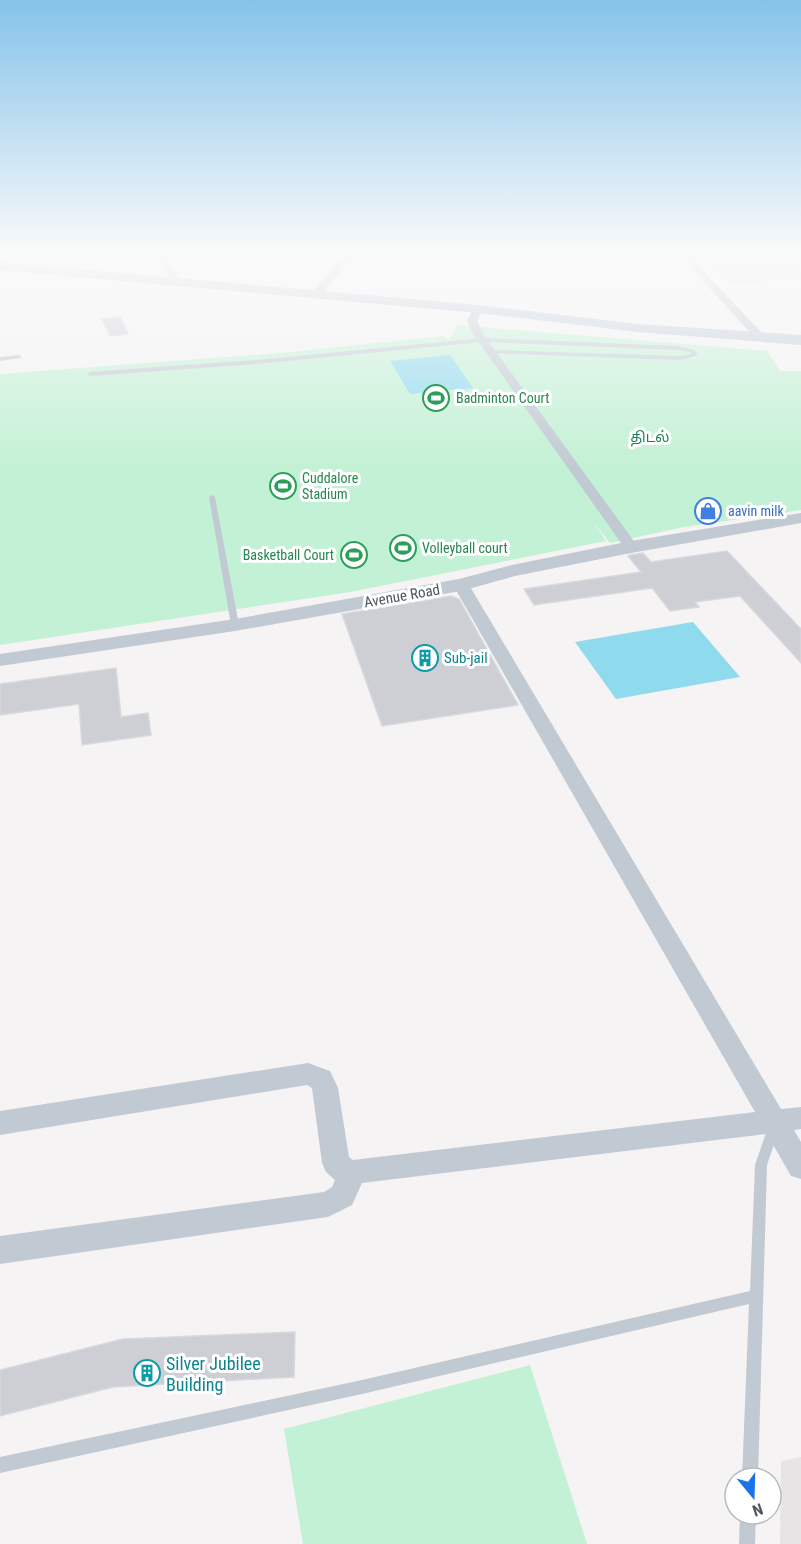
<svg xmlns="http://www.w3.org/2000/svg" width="801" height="1544" font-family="'Roboto Condensed','Noto Sans Tamil',sans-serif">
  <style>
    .education { fill: #e6e4e5 }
    .green { fill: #c3f1d5 }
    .water { fill: #90daee }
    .building { fill: #cdcfd5; stroke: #d7d9de; stroke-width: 1.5 }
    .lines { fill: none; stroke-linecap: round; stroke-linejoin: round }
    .service { fill: #c1cad2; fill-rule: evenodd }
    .minor { fill: #c1cad2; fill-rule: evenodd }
    .tertiary { fill: #c1cad2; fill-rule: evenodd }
    .secondary { fill: #c1cbd6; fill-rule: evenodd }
    .labels { text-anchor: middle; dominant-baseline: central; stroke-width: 6; stroke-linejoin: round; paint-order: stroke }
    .far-leisure-label { font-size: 14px; fill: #27864d; stroke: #fff; text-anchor: start }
    .far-park-label { font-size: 14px; fill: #17864f; stroke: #fff }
    .far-shop-label { font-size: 14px; fill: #366cbe; stroke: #fff; text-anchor: start }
    .street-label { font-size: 15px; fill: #4a5661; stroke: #fff }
    .culture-label { font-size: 15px; fill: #0d838f; stroke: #fff; text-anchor: start }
    .near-culture-label { font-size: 18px; fill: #0d838f; stroke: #fff; text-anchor: start }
  </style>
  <rect width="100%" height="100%" fill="#f5f3f3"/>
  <g class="education">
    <path d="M 692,252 L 781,252 L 779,253 L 801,271 L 801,276 L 737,286 L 703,265 Z"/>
    <path d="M 801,1457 L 801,1544 L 780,1544 L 781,1461 Z"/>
  </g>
  <g class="green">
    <path d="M 457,325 L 767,351 L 780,371 L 801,371 L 801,510 L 684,527 L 610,543 L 593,522 L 606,541 L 350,592 L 0,645 L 0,374 L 280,353 L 444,336 L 449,340 Z"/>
    <path d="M 530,1365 L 587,1544 L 303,1544 L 284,1429 Z"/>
  </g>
  <g class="water">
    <path d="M 450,355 L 473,388 L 410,394 L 390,361 Z"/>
    <path d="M 693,622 L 740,677 L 616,699 L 575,642 Z"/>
  </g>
  <g class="building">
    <path d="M 120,317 L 128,334 L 110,336 L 102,319 Z"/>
    <path d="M 727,551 L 801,629 L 801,663 L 740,596 L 695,602 L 699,607 L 670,611 L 652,588 L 534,605 L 524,589 L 641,572 L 628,556 L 631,555 L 643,553 L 651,562 Z"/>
    <path d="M 451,596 L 459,599 L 518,705 L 382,726 L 342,614 Z"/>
    <path d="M 116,668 L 121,717 L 148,713 L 151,735 L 82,745 L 79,704 L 0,715 L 0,684 Z"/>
    <path d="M 295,1332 L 294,1377 L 113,1387 L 0,1416 L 0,1370 L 123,1339 Z"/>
  </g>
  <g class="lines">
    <g class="service">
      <path d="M 483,338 L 678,346 L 694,350 L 698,355 L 681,360 L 490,353 L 487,351 L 488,350 L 681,356 L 692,354 L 690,352 L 678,350 L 483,342 L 256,364 L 90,376 L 87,374 L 90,372 L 256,360 Z"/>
      <path d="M 19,355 L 21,356 L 21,358 L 0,361 L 0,357 Z"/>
      <path d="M 212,495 L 215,497 L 239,625 L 235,627 L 231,625 L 209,497 Z"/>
      <path d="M 773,1125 L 777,1126 L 779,1130 L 767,1165 L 758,1478 L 742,1478 L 749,1304 L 362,1394 L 0,1473 L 0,1457 L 362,1380 L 750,1291 L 755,1165 L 767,1130 L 769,1126 Z"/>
      <path d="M 740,1514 L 756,1514 L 755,1544 L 739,1544 Z"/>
    </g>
    <g class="minor">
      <path d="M 0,252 L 7,252 L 0,255 Z"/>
      <path d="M 157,252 L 165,252 L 180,281 L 178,283 L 172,283 Z"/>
      <path d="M 347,252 L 357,252 L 320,296 L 312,296 L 312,292 Z"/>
      <path d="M 681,252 L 690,252 L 709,277 L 765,336 L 765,340 L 757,340 L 703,281 Z"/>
      <path d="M 478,306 L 483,309 L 477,321 L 483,334 L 636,544 L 639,547 L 636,550 L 626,550 L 473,334 L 467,321 L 474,307 Z"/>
      <path d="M 461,580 L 469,585 L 781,1109 L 801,1107 L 801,1129 L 794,1130 L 801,1142 L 801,1179 L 791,1176 L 767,1134 L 362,1183 L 352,1205 L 328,1217 L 0,1264 L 0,1236 L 324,1192 L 332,1187 L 335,1180 L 326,1172 L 322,1163 L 312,1088 L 307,1085 L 0,1135 L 0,1111 L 308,1063 L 330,1071 L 338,1088 L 349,1157 L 353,1160 L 755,1112 L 453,585 Z"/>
    </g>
    <path class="tertiary" d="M 801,513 L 801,523 L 631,553 L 515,576 L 461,591 L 235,631 L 0,666 L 0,654 L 235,619 L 459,579 L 512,565 L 631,541 Z"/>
    <path class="secondary" d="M 0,262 L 478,305 L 638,324 L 801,335 L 801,345 L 638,332 L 478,313 L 0,270 Z"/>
  </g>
  <linearGradient id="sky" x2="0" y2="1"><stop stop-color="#85c3ea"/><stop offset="0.54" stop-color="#fafafa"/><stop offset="1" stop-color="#fafafa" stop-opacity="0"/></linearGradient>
  <rect width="801" height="468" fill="url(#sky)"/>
  <defs>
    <symbol id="stadium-ring" viewBox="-11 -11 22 22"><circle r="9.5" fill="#fff" stroke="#2e9e5b" stroke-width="1.5"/><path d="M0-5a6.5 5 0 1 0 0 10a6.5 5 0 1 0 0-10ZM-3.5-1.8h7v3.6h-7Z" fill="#2e9e5b"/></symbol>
    <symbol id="shop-ring" viewBox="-11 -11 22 22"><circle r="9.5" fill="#fff" stroke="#3f7fe0" stroke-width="1.5"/><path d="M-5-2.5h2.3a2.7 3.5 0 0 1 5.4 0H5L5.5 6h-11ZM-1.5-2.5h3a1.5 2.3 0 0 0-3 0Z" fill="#3f7fe0"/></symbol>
    <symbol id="building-ring" viewBox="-11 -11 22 22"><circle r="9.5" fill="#fff" stroke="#0f9aa8" stroke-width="1.5"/><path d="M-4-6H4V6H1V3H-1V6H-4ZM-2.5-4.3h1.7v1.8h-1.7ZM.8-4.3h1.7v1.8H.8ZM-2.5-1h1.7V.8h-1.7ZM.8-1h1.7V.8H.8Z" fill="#0f9aa8"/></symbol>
  </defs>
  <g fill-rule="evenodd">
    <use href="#stadium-ring" x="421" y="383" width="30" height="30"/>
    <use href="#stadium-ring" x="268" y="471" width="30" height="30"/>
    <use href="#shop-ring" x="693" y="496" width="30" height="30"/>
    <use href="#stadium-ring" x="388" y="533" width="30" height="30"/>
    <use href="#stadium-ring" x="339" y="540" width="30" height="30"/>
    <use href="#building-ring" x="410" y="643" width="30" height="30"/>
    <use href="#building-ring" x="132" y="1358" width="30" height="30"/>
  </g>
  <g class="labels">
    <g class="far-leisure-label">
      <text x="456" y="398">Badminton Court</text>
      <text x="302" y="478">Cuddalore<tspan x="302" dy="16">Stadium</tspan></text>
      <text x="422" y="548">Volleyball court</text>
      <text x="334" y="555" text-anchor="end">Basketball Court</text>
    </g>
    <g class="far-park-label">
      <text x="650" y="437">திடல்</text>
    </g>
    <g class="far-shop-label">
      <text x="728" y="511">aavin milk</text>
    </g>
    <g class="street-label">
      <text transform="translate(402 596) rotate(-10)">Avenue Road</text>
    </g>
    <g class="culture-label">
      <text x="444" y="658">Sub-jail</text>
    </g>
    <g class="near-culture-label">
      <text x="166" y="1363">Silver Jubilee<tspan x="166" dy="21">Building</tspan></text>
    </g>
  </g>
  <g transform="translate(753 1496) rotate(161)"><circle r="28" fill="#ffffff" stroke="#b7bbc0" stroke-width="1.5"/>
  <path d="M0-4.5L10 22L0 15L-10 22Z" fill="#1a73e8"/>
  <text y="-9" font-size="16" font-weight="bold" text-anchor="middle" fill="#4a5661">N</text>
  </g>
</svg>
